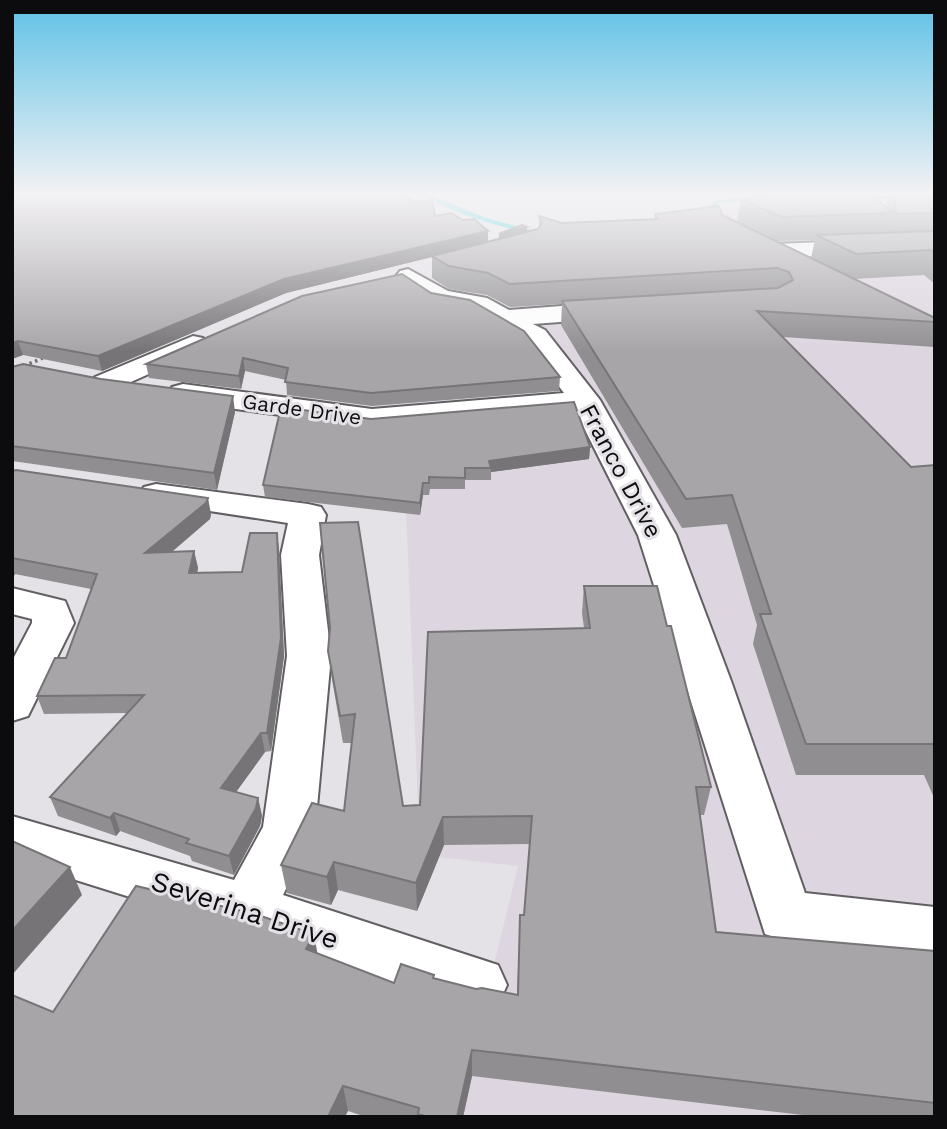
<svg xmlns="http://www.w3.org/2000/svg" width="947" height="1129" font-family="'Work Sans',sans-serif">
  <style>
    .built { fill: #ddd5e0 }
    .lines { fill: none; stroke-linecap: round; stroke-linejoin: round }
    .stream { fill: #2fd4e2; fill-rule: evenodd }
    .minor-casing { stroke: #625f63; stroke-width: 4 }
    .path { stroke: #716f72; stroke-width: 3.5; stroke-dasharray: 2.5 3.5; stroke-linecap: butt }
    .minor { fill: #fff; fill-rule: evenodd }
    .wall { fill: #908e91; fill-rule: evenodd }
    .shaded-wall { fill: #767476 }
    .building { fill: #a8a5a9; stroke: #767476; stroke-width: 2 }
    .labels { text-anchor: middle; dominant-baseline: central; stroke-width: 6; stroke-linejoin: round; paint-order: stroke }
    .far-street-label { font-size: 21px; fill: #0c0b0d; stroke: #e5e2e7 }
    .street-label { font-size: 24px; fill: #0c0b0d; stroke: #e5e2e7 }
    .near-street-label { font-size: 28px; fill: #0c0b0d; stroke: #e5e2e7 }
  </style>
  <rect width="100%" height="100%" fill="#e5e2e7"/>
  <path class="built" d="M 810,197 L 899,201 L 935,208 L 935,1117 L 457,1117 L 518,866 L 420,855 L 405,483 L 600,403 L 550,333 L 485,291 L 454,293 L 437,269 L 726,222 L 719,209 Z"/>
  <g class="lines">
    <g class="stream">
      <path d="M 422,194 L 428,194 L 483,217 L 545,234 L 542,236 C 501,227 457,216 422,194 Z"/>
      <path d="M 861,195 L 898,197 L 901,199 L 898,201 L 859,197 Z"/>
      <path d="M 754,197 L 756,198 L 756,199 L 718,203 L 710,218 L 705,217 L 714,201 Z"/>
    </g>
    <defs>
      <g id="minor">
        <path d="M 935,238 L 935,252 L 773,258 L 762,251 L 773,244 Z"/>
        <path d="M 408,269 L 448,291 L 487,298 L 509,310 L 614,302 L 623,305 L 627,310 L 623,315 L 614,318 L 533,324 L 545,330 L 600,400 L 676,535 L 731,681 L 805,893 L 935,907 L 935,959 L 785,941 L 765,934 L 638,535 L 575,410 L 372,427 L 183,402 L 172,399 L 168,393 L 172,387 L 183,384 L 372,409 L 564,393 L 525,342 L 471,310 L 432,303 L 400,281 L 396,276 L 400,271 Z"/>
        <path d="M 193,336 L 203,338 L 207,344 L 203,350 L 115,389 L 105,392 L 95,389 L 90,383 L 95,377 Z"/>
        <path d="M 156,484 L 308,504 L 321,507 L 326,515 L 319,555 L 331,656 L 315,829 L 283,895 L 498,965 L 507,985 L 498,1005 L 477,1014 L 248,934 L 12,860 L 12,816 L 234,880 L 263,827 L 287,656 L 281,555 L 288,523 L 144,501 L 139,494 L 144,487 Z"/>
        <path d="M 12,588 L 65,601 L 74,623 L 28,716 L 12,721 L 12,661 L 32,623 L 32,619 L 12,614 Z"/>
      </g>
    </defs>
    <use href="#minor" class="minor-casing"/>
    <path class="path" d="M 24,366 L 45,357"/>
    <use href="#minor" class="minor"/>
  </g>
  <g class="wall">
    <path d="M 12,194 L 375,194 L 411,201 L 435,216 L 488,242 L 538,229 L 539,228 L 539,216 L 562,223 L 654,219 L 655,214 L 722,215 L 737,222 L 741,199 L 751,198 L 752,194 L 870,194 L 887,209 L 887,200 L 888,194 L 935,194 L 935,284 L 924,275 L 854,279 L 935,318 L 935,347 L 783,337 L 911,467 L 935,465 L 935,800 L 924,775 L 796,775 L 753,644 L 757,625 L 727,524 L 682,528 L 561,325 L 562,304 L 510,307 L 487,295 L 449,289 L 432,278 L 432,257 L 286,293 L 102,371 L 23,355 L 12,359 ZM 815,240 L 811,258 L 777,241 Z"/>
    <path d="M 302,296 L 560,377 L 559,391 L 372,406 L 287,395 L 286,380 L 245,371 L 241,389 L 149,378 L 146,364 Z"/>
    <path d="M 12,367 L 235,412 L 217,490 L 12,461 Z"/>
    <path d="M 590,447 L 589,459 L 491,472 L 491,480 L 465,480 L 465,489 L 430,489 L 429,495 L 423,495 L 420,515 L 265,497 L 263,485 Z"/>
    <path d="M 12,471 L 211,514 L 210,519 L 172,552 L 194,551 L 198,568 L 197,573 L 242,572 L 277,533 L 279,550 L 284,656 L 271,751 L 265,752 L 236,792 L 258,798 L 262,816 L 260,826 L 234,875 L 192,861 L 190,856 L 120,831 L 116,836 L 58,816 L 50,797 L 127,713 L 44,714 L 37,696 L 66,658 L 91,589 L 15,574 L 12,579 Z"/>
    <path d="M 584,586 L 667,626 L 711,787 L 704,815 L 700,815 L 716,932 L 935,951 L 935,1117 L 820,1117 L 472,1076 L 463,1117 L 366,1117 L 53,1012 L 318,954 L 394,983 L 434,978 L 476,989 L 517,995 L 520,915 L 524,915 L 530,844 L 444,845 L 417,911 L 338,890 L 331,905 L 287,893 L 281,865 L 344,811 L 352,743 L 343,743 L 332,679 L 328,651 L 403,806 L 420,805 L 584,628 L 582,613 Z"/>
  </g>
  <g class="shaded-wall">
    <path d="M 527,227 L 527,234 L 499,241 L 499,234 Z"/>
    <path d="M 488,231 L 488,244 L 432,256 L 432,257 L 286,293 L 102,371 L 98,356 L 284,279 Z"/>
    <path d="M 18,341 L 23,355 L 12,359 L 12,343 Z"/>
    <path d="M 243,358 L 245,371 L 241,389 L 239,376 Z"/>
    <path d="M 233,396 L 235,412 L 217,490 L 214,473 Z"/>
    <path d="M 590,447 L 589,459 L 491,472 L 491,468 L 489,461 Z"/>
    <path d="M 423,483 L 423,495 L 420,515 L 420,503 Z"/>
    <path d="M 208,498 L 211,514 L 210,519 L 150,570 L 145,553 Z"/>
    <path d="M 277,533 L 279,550 L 284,656 L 271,751 L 267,733 Z"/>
    <path d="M 194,551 L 198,568 L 193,591 L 189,573 Z"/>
    <path d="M 12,567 L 15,574 L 12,579 Z"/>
    <path d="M 261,733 L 265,752 L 226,806 L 221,788 Z"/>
    <path d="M 258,798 L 262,816 L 260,826 L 234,875 L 229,856 Z"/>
    <path d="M 114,813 L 120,831 L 116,836 L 110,818 Z"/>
    <path d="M 443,817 L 444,845 L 417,911 L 416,883 Z"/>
    <path d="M 334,862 L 338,890 L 331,905 L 327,877 Z"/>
    <path d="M 70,867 L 82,895 L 12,975 L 12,931 Z"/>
    <path d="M 314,934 L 319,962 L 306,949 Z"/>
    <path d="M 472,1050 L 472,1076 L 463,1117 L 457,1117 Z"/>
    <path d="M 343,1086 L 348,1111 L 345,1117 L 328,1117 Z"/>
  </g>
  <g class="building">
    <path d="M 12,194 L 406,195 L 411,201 L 432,200 L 435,216 L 451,213 L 463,220 L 474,219 L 488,231 L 284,279 L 98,356 L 18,341 L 12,343 Z"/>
    <path d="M 761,194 L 870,194 L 893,213 L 781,217 L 741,199 L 764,196 Z"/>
    <path d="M 894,194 L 935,194 L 935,213 L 896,214 Z"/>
    <path d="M 719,206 L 722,215 L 935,318 L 935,322 L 757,311 L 911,467 L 935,465 L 935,744 L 806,744 L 760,614 L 771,614 L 732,495 L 686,499 L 562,301 L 778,288 L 793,280 L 789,272 L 777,268 L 510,284 L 488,273 L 449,266 L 432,256 L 538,229 L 542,223 L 539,216 L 562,223 L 658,219 L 655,214 Z"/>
    <path d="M 522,225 L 527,227 L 499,234 Z"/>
    <path d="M 935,231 L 935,253 L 931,250 L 856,254 L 816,235 Z"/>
    <path d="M 402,274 L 431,293 L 470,300 L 524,331 L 560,377 L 371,393 L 285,382 L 288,368 L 243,358 L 239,376 L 146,364 L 302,296 Z"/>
    <path d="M 23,364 L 101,379 L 233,396 L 214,473 L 12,446 L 12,367 Z"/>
    <path d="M 574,402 L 590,447 L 489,461 L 491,468 L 465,468 L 465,478 L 429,477 L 429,483 L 423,483 L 420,503 L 263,485 L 281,407 L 371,419 Z"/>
    <path d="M 16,470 L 208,498 L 206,503 L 145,553 L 194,551 L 189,573 L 242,572 L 250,533 L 277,533 L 281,638 L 267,733 L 261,733 L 221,788 L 258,798 L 256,808 L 229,856 L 186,843 L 189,839 L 114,813 L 110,818 L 50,797 L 144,695 L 37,696 L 55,658 L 66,658 L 97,574 L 12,558 L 12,471 Z"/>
    <path d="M 358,522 L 403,806 L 420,805 L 428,632 L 590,628 L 584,586 L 657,586 L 667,626 L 671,626 L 711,787 L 696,787 L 716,932 L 935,951 L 935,1103 L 472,1050 L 457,1117 L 428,1117 L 418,1114 L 419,1108 L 343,1086 L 328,1117 L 12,1117 L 12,995 L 53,1012 L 136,886 L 255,914 L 314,934 L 306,949 L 394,983 L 401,964 L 434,975 L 433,978 L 476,989 L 482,988 L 518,995 L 520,915 L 524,915 L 532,816 L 443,817 L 416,883 L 334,862 L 327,877 L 281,865 L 312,803 L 344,811 L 355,714 L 340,716 L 328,651 L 330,628 L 320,523 Z"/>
    <path d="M 12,841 L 70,867 L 12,931 Z"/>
  </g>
  <linearGradient id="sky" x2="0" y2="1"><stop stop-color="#5ec1e6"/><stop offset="0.55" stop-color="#f3f2f4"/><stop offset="1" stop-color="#f3f2f4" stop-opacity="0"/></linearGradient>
  <rect width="947" height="352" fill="url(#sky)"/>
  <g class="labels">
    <g class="far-street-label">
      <text transform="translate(302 409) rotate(8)">Garde Drive</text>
    </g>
    <g class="street-label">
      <text transform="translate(621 471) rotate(62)">Franco Drive</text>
    </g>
    <g class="near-street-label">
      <text transform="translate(245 910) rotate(18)">Severina Drive</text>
    </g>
  </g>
  <rect width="947" height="1129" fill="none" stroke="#0c0b0d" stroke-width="28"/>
</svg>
